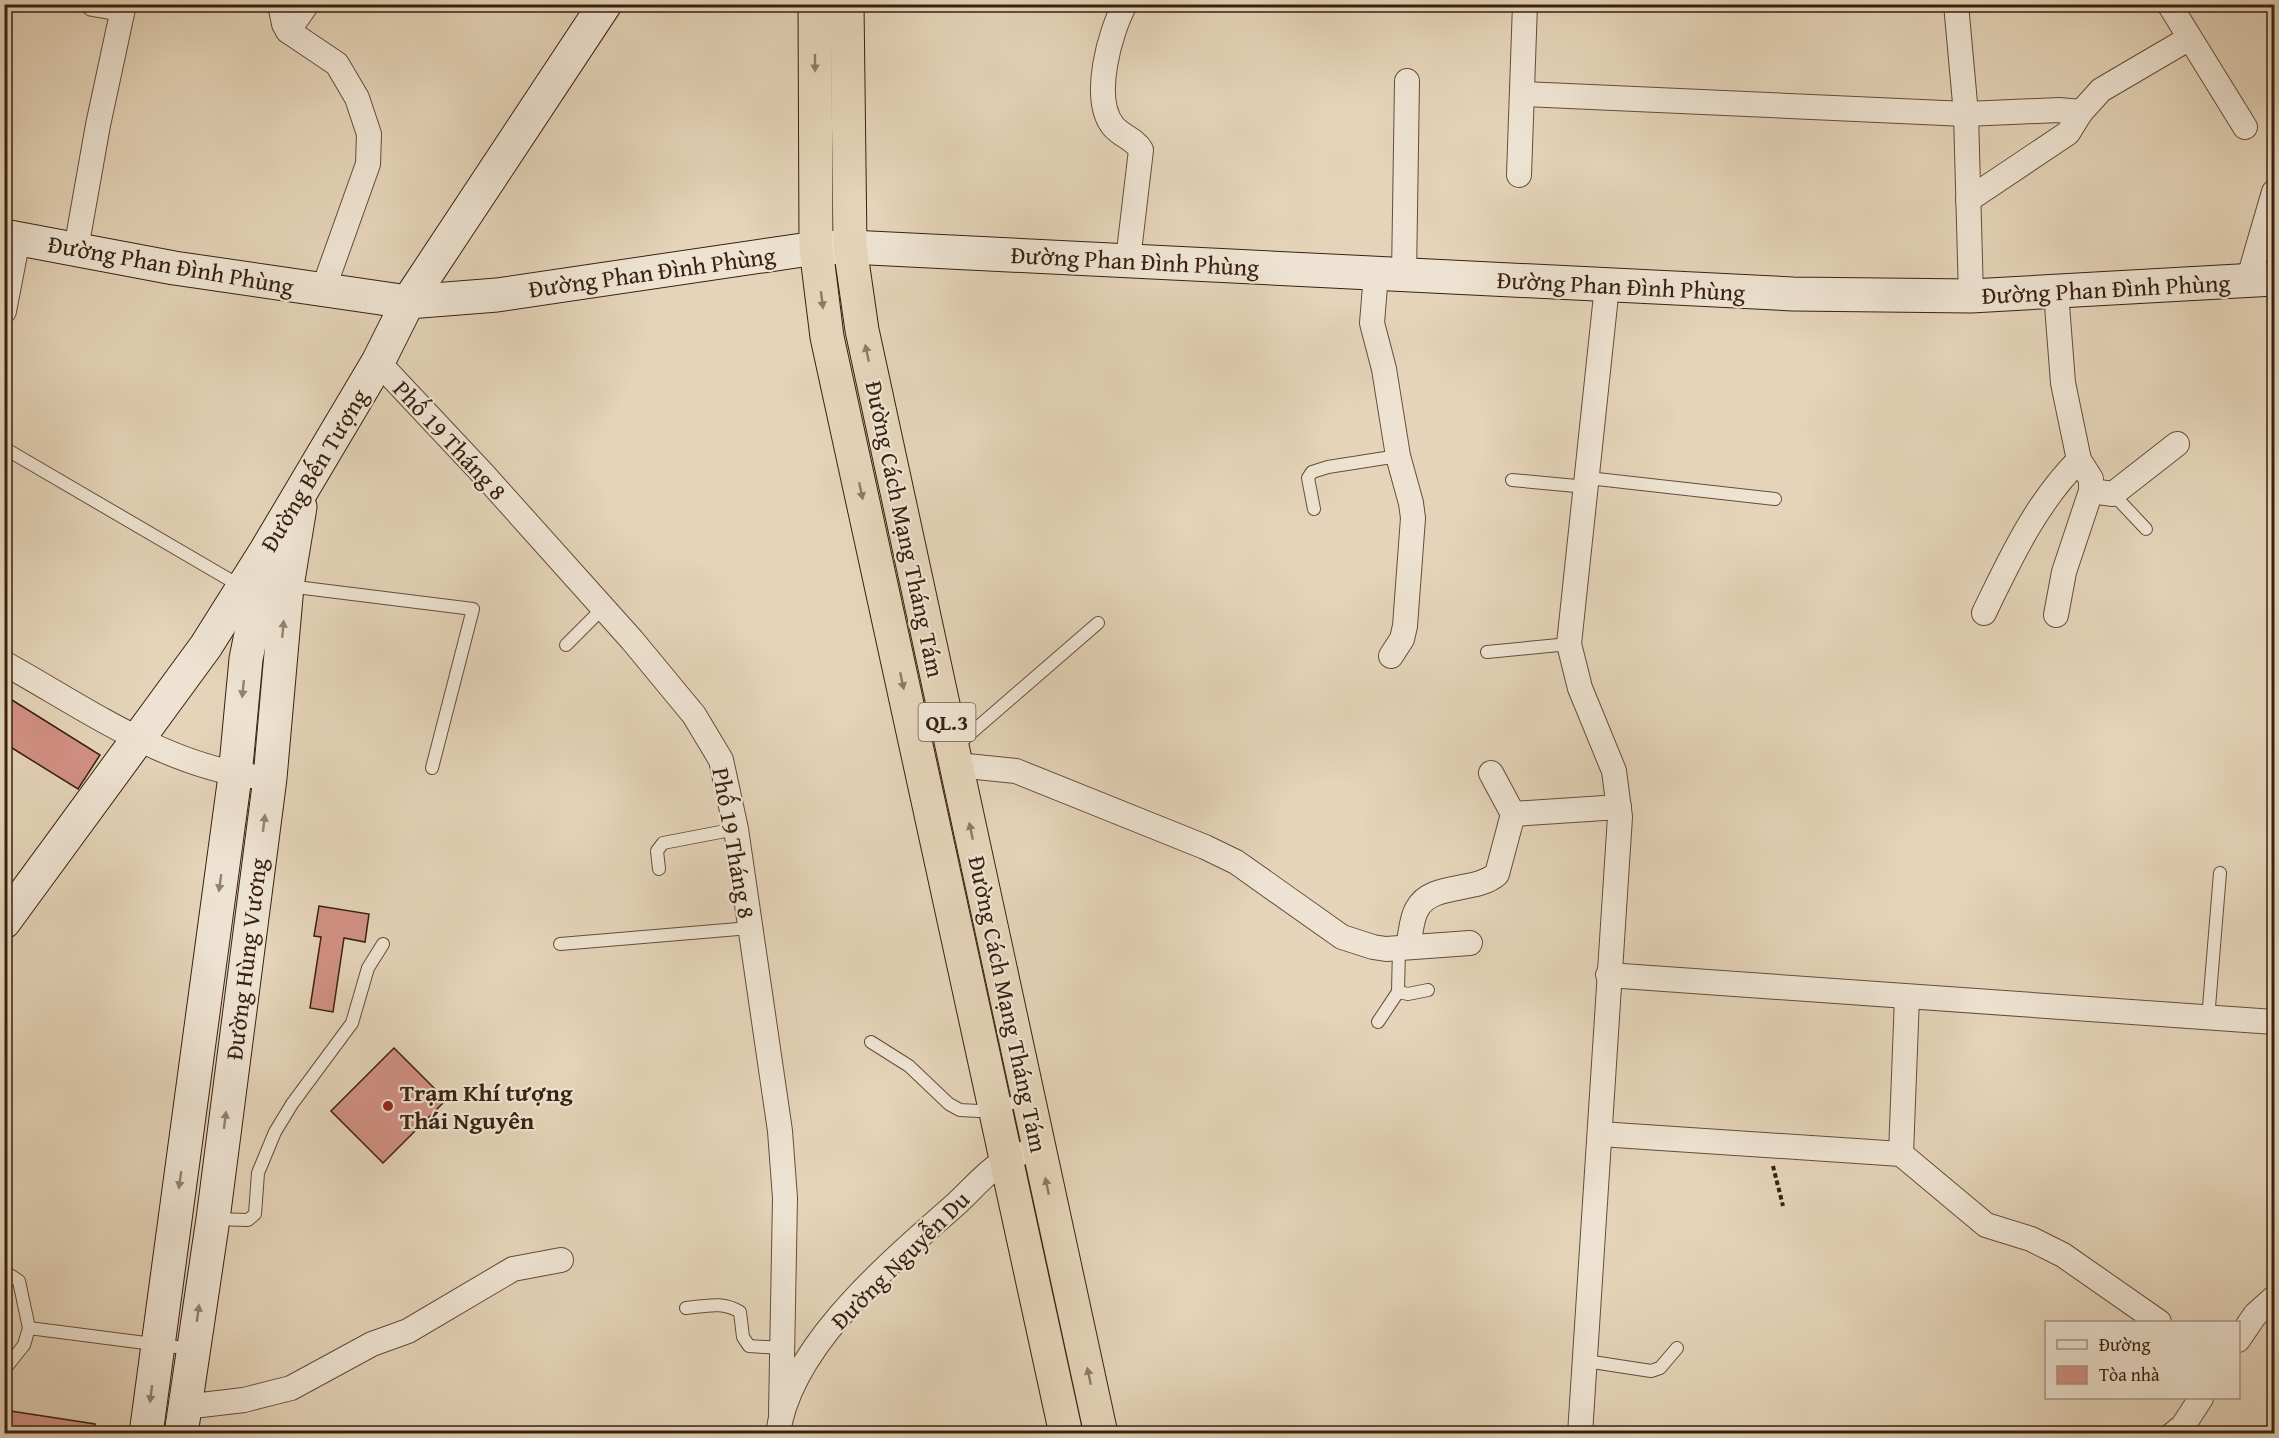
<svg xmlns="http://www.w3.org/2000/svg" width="2279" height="1438" font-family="'Gentium Book Plus',serif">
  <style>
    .building { fill: #d29185; stroke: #392010; stroke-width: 1.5 }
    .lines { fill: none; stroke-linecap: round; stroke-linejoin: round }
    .lane-casing { stroke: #644d3a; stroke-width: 14 }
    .street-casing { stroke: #644d3a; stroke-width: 26 }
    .secondary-casing { stroke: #392010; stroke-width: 35 }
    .highway-casing { stroke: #392010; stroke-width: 35 }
    .path { stroke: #392010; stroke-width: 4; stroke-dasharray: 4.5 3; stroke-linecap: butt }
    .lane { stroke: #eee3d2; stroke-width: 12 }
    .street { stroke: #eee3d2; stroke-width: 24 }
    .secondary { stroke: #eee3d2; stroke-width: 33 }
    .highway { stroke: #e5d4b9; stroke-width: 33 }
    .oneway { fill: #8f7a64 }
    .oneway2 { fill: #948271 }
    .poi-dot { fill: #8f2418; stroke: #eee3d2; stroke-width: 2 }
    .labels { text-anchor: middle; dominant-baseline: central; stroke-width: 4.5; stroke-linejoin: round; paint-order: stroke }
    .shield { fill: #eee3d2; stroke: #6f5a4a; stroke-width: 1.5 }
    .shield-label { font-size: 22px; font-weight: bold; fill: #392010 }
    .street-label { font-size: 24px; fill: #392010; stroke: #eee3d2 }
    .poi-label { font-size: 24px; font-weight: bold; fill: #392010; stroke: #eee3d2; text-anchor: start }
  </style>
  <rect width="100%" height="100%" fill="#e5d4b9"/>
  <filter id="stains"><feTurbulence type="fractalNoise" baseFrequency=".00333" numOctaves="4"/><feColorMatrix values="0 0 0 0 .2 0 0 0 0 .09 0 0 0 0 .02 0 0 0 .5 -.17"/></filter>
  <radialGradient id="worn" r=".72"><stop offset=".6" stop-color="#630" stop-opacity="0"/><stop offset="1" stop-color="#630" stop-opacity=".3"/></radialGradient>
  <g class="building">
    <path d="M 4,695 L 100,755 L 78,789 L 4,743 Z"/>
    <path d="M 319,906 L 369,914 L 365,942 L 344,938 L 333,1012 L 310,1008 L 321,937 L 314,936 Z"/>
    <path d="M 394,1048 L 446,1100 L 383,1163 L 331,1111 Z"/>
    <path d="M 4,1410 L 95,1424 L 95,1434 L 4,1434 Z"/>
  </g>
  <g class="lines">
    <defs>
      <g id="lane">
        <path d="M 4,448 L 242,587"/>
        <path d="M 1588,478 L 1775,499"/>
        <path d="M 1512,480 L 1587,487"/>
        <path d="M 2113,494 L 2146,529"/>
        <path d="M 1314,509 L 1308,478 L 1312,472 L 1328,467 L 1398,456"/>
        <path d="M 288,586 L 473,609 L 432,768"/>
        <path d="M 566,645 L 602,609"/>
        <path d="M 1487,652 L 1569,644"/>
        <path d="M 956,746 L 1098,623"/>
        <path d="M 659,869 L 657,851 L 663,843 L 736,829"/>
        <path d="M 560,944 L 750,928"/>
        <path d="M 1398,992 L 1408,994 L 1428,990"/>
        <path d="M 2208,1019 L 2220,873"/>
        <path d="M 1378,1022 L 1398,992 L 1399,947"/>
        <path d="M 871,1042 L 909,1066 L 949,1104 L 960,1110 L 979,1111 L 1028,1099"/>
        <path d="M 214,1219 L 248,1220 L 255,1214 L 258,1173 L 275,1132 L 292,1104 L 352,1023 L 368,968 L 383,944"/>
        <path d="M 4,1271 L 19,1281 L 29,1328 L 192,1349"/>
        <path d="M 686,1308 C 706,1306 723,1301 740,1312 L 743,1337 L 749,1346 L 782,1348"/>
        <path d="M 1586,1361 L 1651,1371 L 1660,1368 L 1677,1348"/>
        <path d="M 4,1370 L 24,1345 L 29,1328"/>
      </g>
      <g id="street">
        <path d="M 93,4 L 122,9"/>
        <path d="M 280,4 L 284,24 L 288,31 L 337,64 L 357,98 L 369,134 L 368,164 L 323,290"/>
        <path d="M 1125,4 C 1110,32 1091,98 1113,126 C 1121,136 1135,139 1141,150 L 1128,260"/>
        <path d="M 1956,4 L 1966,114 L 1971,296"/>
        <path d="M 2169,4 L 2245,127"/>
        <path d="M 288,31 L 307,4"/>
        <path d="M 1523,94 L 1966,114 L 2059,110 L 2081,112 L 2101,90 L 2188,39"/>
        <path d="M 1519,175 L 1525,4"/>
        <path d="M 1968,200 L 2068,133 L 2081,112"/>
        <path d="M 76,249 L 98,125 L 124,4"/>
        <path d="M 1376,274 L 1372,323 L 1384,369 L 1398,456 L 1411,503 L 1413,518 L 1405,626 L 1402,639 L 1391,656"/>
        <path d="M 1404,276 L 1407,81"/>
        <path d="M 2248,281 L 2274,192"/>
        <path d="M 4,311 L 18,239"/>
        <path d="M 378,362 L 485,476 L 632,640 L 694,715 L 721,760 L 736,829 L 780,1131 L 785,1198 L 781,1413"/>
        <path d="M 2091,491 L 2113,494 L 2177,444"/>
        <path d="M 1984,613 C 2010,559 2036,503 2079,460"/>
        <path d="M 2056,615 L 2064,572 L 2091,491 L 2091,479 L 2079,460 L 2063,383 L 2056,292"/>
        <path d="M 4,663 C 87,709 173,772 270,778"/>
        <path d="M 957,765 L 1016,771 L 1205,847 L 1236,862 L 1342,937 L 1373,947 L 1386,949 L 1470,943"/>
        <path d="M 1491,773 L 1513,814"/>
        <path d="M 1408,946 C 1411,934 1411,919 1417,909 C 1431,882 1476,893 1497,874 L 1513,814 L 1619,807"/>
        <path d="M 1608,975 L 2274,1022"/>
        <path d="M 1600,1134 L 1901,1154 L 1986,1225 L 2031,1239 L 2063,1255 L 2159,1322"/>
        <path d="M 1901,1154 L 1907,997"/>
        <path d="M 2238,1340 L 2255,1315 L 2274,1298"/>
        <path d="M 184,1407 L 244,1400 L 291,1388 L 372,1344 L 408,1331 L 513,1269 L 561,1260"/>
        <path d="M 778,1434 C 789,1346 892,1261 955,1205 C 974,1188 994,1162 1019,1154"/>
        <path d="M 1580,1434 L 1620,817 L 1614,771 L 1580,688 L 1569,644 L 1607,286"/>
        <path d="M 2173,1434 L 2183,1426 L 2201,1398"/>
      </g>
      <g id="secondary">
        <path d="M 4,236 L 174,268 L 408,302 L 497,295 L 816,248 L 850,247 L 1793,294 L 1971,296 L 2274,279"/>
        <path d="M 4,922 L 206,646 L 267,549 L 378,362 L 408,302 L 605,4"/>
        <path d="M 146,1434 L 235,776 L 246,659 L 264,569"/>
        <path d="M 181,1434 L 213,1219 L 270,778 L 287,586 L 300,507"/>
      </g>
      <g id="highway">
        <path d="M 815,4 L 816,248 L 827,337 L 1066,1434"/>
        <path d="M 847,4 L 850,247 L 862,330 L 1101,1434"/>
      </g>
    </defs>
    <use href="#lane" class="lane-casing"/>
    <use href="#street" class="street-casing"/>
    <use href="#secondary" class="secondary-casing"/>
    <use href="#highway" class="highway-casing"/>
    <path class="path" d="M 1773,1166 L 1783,1206"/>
    <use href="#lane" class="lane"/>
    <use href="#street" class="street"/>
    <use href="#secondary" class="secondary"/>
    <use href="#highway" class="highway"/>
  </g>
  <defs><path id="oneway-solid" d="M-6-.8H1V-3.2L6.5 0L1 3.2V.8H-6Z" transform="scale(1.5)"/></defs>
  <g class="oneway">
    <use href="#oneway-solid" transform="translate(815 63) rotate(90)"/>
    <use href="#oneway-solid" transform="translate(822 300) rotate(83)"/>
    <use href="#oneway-solid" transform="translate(867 353) rotate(-102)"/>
    <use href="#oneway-solid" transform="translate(861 491) rotate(78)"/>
    <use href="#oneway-solid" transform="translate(902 681) rotate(78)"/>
    <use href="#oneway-solid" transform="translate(971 831) rotate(-102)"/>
    <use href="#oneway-solid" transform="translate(1047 1186) rotate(-102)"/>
    <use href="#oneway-solid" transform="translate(1089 1376) rotate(-102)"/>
  </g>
  <g class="oneway2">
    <use href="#oneway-solid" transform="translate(283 629) rotate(-85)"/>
    <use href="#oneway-solid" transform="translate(243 689) rotate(96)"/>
    <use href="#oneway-solid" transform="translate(264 823) rotate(-83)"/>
    <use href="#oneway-solid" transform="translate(220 883) rotate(98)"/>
    <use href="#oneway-solid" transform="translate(225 1120) rotate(-83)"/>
    <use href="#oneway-solid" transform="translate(180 1180) rotate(98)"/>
    <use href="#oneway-solid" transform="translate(198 1313) rotate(-82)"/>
    <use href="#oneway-solid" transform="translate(151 1394) rotate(97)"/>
  </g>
  <circle class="poi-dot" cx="388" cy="1106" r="6"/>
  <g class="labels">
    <rect class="shield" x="918.5" y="703" width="57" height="38" rx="4.5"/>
    <g class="shield-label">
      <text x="947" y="722">QL.3</text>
    </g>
    <g class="street-label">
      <text transform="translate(1135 261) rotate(3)">Đường Phan Đình Phùng</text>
      <text transform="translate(171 265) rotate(10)">Đường Phan Đình Phùng</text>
      <text transform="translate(652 272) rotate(-8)">Đường Phan Đình Phùng</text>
      <text transform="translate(1621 286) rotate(3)">Đường Phan Đình Phùng</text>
      <text transform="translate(2106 289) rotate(-3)">Đường Phan Đình Phùng</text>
      <text transform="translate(450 440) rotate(47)">Phố 19 Tháng 8</text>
      <text transform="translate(314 470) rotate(-59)">Đường Bến Tượng</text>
      <text transform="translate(905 529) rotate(78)">Đường Cách Mạng Tháng Tám</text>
      <text transform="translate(734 843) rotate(80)">Phố 19 Tháng 8</text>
      <text transform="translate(246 959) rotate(-83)">Đường Hùng Vương</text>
      <text transform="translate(1008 1004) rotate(78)">Đường Cách Mạng Tháng Tám</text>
      <text transform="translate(900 1260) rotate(-45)">Đường Nguyễn Du</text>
    </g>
    <g class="poi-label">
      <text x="400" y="1092">Trạm Khí tượng<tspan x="400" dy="28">Thái Nguyên</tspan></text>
    </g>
  </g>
  <rect width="2279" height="1438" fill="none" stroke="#e5d4b9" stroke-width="24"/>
  <rect x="6" y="6" width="2267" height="1426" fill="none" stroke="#392010" stroke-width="3"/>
  <rect x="12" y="12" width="2255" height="1414" fill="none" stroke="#392010" stroke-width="1.5"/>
  <rect x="2045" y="1321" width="195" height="78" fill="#eee3d2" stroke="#a69584" stroke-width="1.5"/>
  <rect x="2057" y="1340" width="30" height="9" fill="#eee3d2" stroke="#a69584" stroke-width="1.5"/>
  <text x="2099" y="1351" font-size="18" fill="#392010">Đường</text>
  <rect x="2057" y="1366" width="30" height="18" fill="#d29185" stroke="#a69584" stroke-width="1.5"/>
  <text x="2099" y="1381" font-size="18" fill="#392010">Tòa nhà</text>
  <rect width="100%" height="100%" filter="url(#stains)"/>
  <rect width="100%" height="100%" fill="url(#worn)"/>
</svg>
